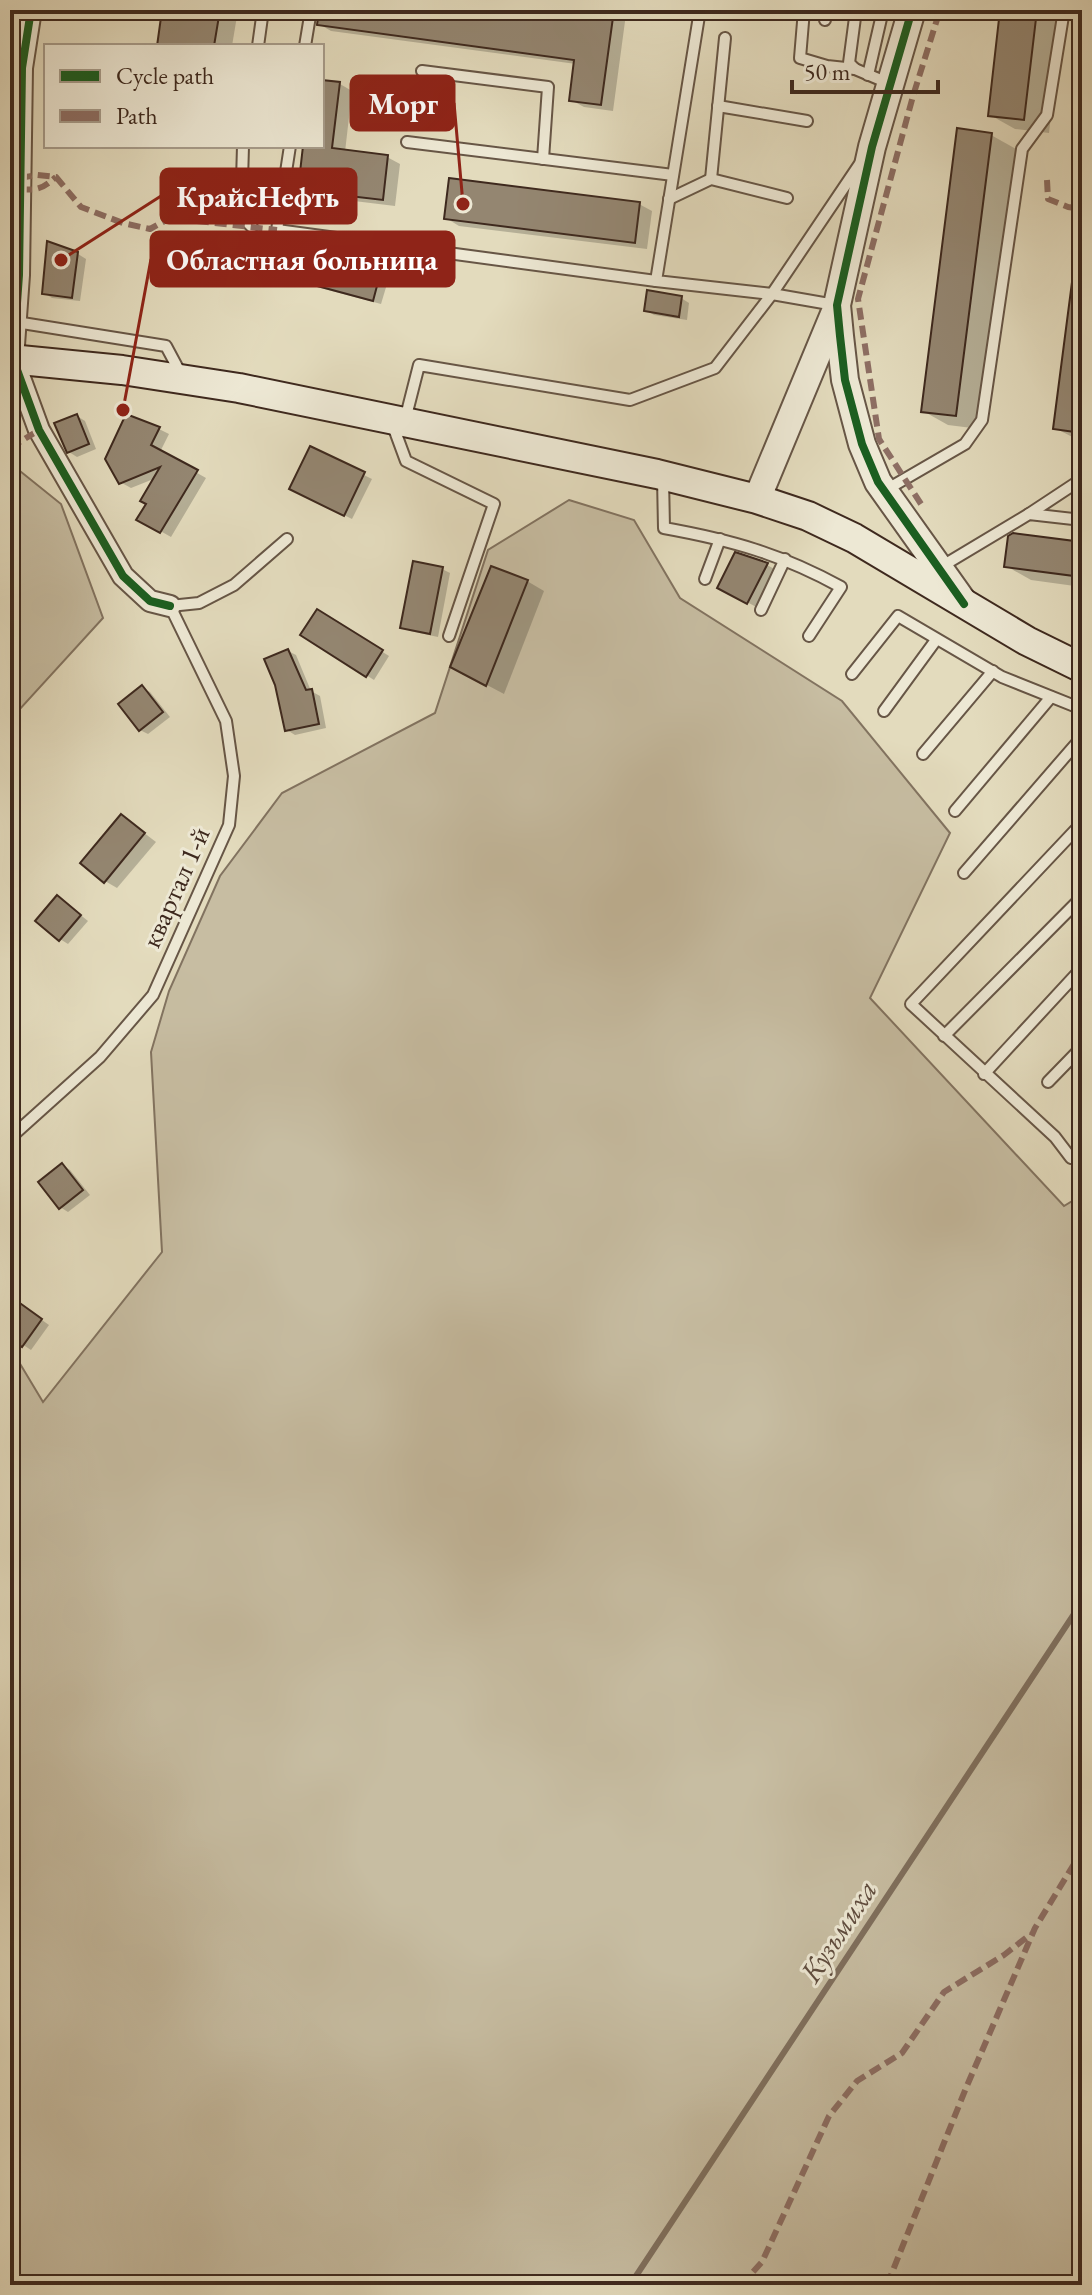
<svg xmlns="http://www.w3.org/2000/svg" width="1092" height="2295" font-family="'EB Garamond',serif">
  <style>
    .green { fill: #c7bda2; stroke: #827360; stroke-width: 2 }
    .shadow { fill: #0003 }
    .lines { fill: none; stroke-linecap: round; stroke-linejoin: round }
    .stream { stroke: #7f6f5d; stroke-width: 6 }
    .building { fill: #948671; stroke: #3e291e; stroke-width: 2 }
    .service-casing { stroke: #675646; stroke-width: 14 }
    .minor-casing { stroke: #675646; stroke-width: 24 }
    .tertiary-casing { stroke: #675646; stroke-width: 30 }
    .secondary-casing { stroke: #3e291e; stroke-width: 32 }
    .service { stroke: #ede8d4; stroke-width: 10 }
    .minor { stroke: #ede8d4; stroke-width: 20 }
    .tertiary { stroke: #ede8d4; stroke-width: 26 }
    .secondary { stroke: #ede8d4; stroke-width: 28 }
    .quiet { stroke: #8d6e63; stroke-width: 6; stroke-dasharray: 12 6; stroke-linecap: butt }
    .cycleway-casing { stroke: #ede8d4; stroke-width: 13 }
    .cycleway { stroke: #1b5e20; stroke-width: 8 }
    .labels { text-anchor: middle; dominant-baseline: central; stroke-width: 6; stroke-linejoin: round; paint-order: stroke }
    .street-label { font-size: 28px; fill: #3e291e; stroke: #ede8d4 }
    .water-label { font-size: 30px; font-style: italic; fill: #5f4c3e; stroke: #ede8d4 }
    .leader { fill: none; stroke: #8f2418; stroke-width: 3 }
    .callout-dot { fill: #8f2418; stroke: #ede8d4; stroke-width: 3 }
    .callout { fill: #8f2418; stroke: #8f2418; stroke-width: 3 }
    .callout-label { font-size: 30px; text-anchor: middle; font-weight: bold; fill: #fff }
  </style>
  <rect width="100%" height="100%" fill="#e3dbbd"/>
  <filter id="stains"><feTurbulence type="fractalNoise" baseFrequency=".0025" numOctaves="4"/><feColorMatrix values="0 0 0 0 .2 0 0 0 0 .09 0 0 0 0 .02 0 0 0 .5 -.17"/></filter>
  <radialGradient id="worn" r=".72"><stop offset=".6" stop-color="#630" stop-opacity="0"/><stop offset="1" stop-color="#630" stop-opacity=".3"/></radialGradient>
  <g class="green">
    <path d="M 10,463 L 61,504 L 103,618 L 18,711 L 10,724 Z"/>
    <path d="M 569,500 L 634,520 L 680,598 L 842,701 L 950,833 L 870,998 L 1064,1206 L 1082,1195 L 1082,2285 L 10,2285 L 10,1347 L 43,1402 L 162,1252 L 151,1052 L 169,991 L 220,876 L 282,793 L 435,713 L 488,550 Z"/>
  </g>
  <g class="shadow">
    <path d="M 164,10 L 238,10 L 232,46 L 159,46 Z"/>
    <path d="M 321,10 L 619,10 L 626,14 L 613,111 L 584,107 L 571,100 L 576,64 L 331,31 L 319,24 Z"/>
    <path d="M 764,10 L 793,10 L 792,13 Z"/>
    <path d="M 1002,10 L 1063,10 L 1049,133 L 1015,129 L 990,115 Z"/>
    <path d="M 322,82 L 340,84 L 352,91 L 345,152 L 387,157 L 400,164 L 395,206 L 313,196 L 300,189 L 305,146 L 322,146 Z"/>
    <path d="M 991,135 L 1016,149 L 980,429 L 948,425 L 923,411 Z"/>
    <path d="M 639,204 L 652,211 L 647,249 L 459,226 L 446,218 Z"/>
    <path d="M 1081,227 L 1082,228 L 1082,442 L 1055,428 Z"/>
    <path d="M 280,242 L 382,269 L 390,274 L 381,304 L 279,277 L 272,272 Z"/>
    <path d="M 78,254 L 86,259 L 80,301 L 52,298 L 44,293 Z"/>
    <path d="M 681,298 L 689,303 L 687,320 L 654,315 L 646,310 Z"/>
    <path d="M 77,416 L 85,421 L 96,449 L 77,457 L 69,452 Z"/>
    <path d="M 159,429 L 169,434 L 160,452 L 206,478 L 171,537 L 139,519 L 149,504 L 156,478 L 131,488 L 120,482 Z"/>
    <path d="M 311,449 L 372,479 L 352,519 L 300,493 Z"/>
    <path d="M 1082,544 L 1082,587 L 1031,580 L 1006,566 Z"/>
    <path d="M 736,554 L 767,565 L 780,572 L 760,609 L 732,594 Z"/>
    <path d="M 442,569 L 450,573 L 438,637 L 410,631 L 402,627 Z"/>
    <path d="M 527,581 L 544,591 L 504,694 L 470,676 Z"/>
    <path d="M 318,611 L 389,656 L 374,680 L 303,635 Z"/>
    <path d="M 288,651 L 296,655 L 311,691 L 320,696 L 326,728 L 295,735 L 287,730 Z"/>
    <path d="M 142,688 L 150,692 L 170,717 L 148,734 L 140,730 Z"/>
    <path d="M 122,816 L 156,842 L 117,888 L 105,881 Z"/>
    <path d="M 58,897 L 88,921 L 68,944 L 60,939 Z"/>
    <path d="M 62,1165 L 70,1170 L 90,1195 L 68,1212 L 60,1207 Z"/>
    <path d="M 25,1308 L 49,1325 L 31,1350 L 10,1336 L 10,1314 Z"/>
  </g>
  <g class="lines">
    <path class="stream" d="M 630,2285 L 1082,1602"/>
  </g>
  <g class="building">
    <path d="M 162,10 L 220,10 L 214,46 L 157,46 Z"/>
    <path d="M 319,10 L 614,10 L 601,105 L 569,101 L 574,60 L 317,25 Z"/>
    <path d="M 1000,10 L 1037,10 L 1024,120 L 988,116 Z"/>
    <path d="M 322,80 L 340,82 L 332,148 L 388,155 L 383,200 L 298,190 L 303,146 L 322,146 Z"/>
    <path d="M 957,128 L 992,133 L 956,416 L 921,412 Z"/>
    <path d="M 449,178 L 640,202 L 635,243 L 444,219 Z"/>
    <path d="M 278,239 L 382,267 L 373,301 L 269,273 Z"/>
    <path d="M 47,241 L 78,252 L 72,298 L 42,294 Z"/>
    <path d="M 1072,282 L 1082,283 L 1082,433 L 1053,429 Z"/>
    <path d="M 647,290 L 682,296 L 679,317 L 644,311 Z"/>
    <path d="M 77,414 L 89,444 L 67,453 L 54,423 Z"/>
    <path d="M 126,414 L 160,427 L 151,445 L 198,470 L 160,533 L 136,520 L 146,504 L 140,501 L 160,467 L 119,484 L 105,459 Z"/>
    <path d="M 310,446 L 365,472 L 344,516 L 289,489 Z"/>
    <path d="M 1013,533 L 1082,542 L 1082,577 L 1004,567 L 1008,536 Z"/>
    <path d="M 735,552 L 768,563 L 747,604 L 717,588 Z"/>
    <path d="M 413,561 L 443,567 L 430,634 L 400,628 Z"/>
    <path d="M 491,566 L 528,580 L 486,686 L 450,667 Z"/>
    <path d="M 317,609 L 383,650 L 366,677 L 300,635 Z"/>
    <path d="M 288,649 L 306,690 L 312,689 L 319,724 L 285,731 L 275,685 L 264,659 Z"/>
    <path d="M 142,685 L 163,712 L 139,731 L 118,704 Z"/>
    <path d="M 121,814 L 145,833 L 104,883 L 80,863 Z"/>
    <path d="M 57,895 L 81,915 L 59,941 L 35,921 Z"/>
    <path d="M 62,1163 L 83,1190 L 59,1209 L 38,1182 Z"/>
    <path d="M 17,1301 L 42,1319 L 22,1347 L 10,1338 L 10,1311 Z"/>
  </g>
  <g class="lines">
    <defs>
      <g id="service">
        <path d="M 700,10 L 656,281 L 772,294 L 835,305"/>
        <path d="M 804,10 L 800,58 L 827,66 L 855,69"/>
        <path d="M 856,10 L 849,63 L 855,69 L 888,83"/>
        <path d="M 825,20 L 826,10"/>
        <path d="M 258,46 L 263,10"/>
        <path d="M 305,46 L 311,10"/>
        <path d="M 422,71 L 548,87 L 543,159"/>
        <path d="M 868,75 L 883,10"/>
        <path d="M 718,106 L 807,121"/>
        <path d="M 407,142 L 673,175"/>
        <path d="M 243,146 L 241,216 L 252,227"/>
        <path d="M 290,146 L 277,230 L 656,281"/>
        <path d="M 711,179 L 725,38"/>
        <path d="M 669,199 L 711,179 L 787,198"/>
        <path d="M 16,322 L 166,346 L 182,376"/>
        <path d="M 405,420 L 419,365 L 630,400 L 715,368 L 772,294 L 859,165"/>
        <path d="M 392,423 L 406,461 L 494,504 L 449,636"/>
        <path d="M 663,478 L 664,528 C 731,540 781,554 841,587 L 809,636"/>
        <path d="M 884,491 L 965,444 L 982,420 L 1022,149 L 1047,115 L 1064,10"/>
        <path d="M 1029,514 L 1082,479"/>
        <path d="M 939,568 L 1029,514 L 1082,520"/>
        <path d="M 705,579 L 720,539"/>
        <path d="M 761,610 L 785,559"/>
        <path d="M 852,674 L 898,616 L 1002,677 L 1082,709"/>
        <path d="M 884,711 L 936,640"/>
        <path d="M 923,754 L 993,671"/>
        <path d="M 955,811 L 1051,697"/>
        <path d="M 1082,823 L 911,1004 L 1055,1137 L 1071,1158 L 1082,1147"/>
        <path d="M 964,873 L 1082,737"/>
        <path d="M 944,1036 L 1082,897"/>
        <path d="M 984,1074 L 1082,968"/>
        <path d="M 1048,1082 L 1082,1047"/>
        <path d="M 10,1138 L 100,1057 L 153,995 L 229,825 L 234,776 L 226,721 L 170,606 L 199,603 L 234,585 L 287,539"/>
      </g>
      <path id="minor" d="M 31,10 L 22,68 L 19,275 L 13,359 L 39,430 L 123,576 L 150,601 L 170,606"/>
      <g id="tertiary">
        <path d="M 912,10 L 872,147 L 837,305 L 840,336 L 845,380 L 862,444 L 878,482 L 962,600"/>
        <path d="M 757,499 L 834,314"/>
      </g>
      <path id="secondary" d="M 10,359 L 122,370 L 239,388 L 657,474 L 757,499 L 808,516 L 854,538 L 1027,641 L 1082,668"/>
    </defs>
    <use href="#service" class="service-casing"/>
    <use href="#minor" class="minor-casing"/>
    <use href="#tertiary" class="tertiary-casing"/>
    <use href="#secondary" class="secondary-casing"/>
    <use href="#service" class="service"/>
    <use href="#minor" class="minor"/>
    <use href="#tertiary" class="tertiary"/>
    <use href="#secondary" class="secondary"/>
    <g class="quiet">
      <path d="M 20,178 L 37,175 L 56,177 L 81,207 L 123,223 L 150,229 L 170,218 L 277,230"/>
      <path d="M 1047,180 L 1048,199 L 1068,207 L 1082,209"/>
      <path d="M 20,189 C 38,191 43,188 56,177"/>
      <path d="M 10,448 L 39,430"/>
      <path d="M 921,504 L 879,439 L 858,299 L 913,96 L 940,10"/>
      <path d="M 741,2285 L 762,2262 L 829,2116 L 857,2081 L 902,2053 L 944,1992 L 1004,1955 L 1031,1934"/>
      <path d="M 887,2285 L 966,2088 L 1035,1928 L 1082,1851"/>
    </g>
    <defs>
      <g id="cycleway">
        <path d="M 31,10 L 22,68 L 19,275 L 13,359 L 39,430 L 123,576 L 150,601 L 170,606"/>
        <path d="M 912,10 L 872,147 L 837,305 L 840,336 L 845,380 L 862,444 L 878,482 L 964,604"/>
      </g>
    </defs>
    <use href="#cycleway" class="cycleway-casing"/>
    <use href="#cycleway" class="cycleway"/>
  </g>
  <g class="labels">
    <g class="street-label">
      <text transform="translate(175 887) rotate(-66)">квартал 1-й</text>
    </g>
    <g class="water-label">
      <text transform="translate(838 1931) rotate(-57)">Кузьмиха</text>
    </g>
  </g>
  <path class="leader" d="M463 204L454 103M61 260L161 196M123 410L151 259"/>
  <g class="callout-dot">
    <circle cx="463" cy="204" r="8"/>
    <circle cx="61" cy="260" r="8"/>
    <circle cx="123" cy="410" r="8"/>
  </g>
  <g class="callout">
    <rect x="351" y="76" width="103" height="54" rx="8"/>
    <rect x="161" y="169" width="195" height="54" rx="8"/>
    <rect x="151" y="232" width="303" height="54" rx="8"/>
  </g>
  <g class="callout-label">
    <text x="403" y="114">Морг</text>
    <text x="258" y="207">КрайсНефть</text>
    <text x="302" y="270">Областная больница</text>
  </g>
  <rect width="1092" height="2295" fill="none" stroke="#e3dbbd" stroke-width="40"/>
  <rect x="12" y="12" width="1068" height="2271" fill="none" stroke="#3e291e" stroke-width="4"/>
  <rect x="20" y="20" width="1052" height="2255" fill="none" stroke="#3e291e" stroke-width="2"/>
  <rect x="44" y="44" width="280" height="104" fill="#ede8d4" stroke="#a79c8b" stroke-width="2"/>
  <rect x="60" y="70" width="40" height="12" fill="#1b5e20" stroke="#a79c8b" stroke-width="2"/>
  <text x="116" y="84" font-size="24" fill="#3e291e">Cycle path</text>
  <rect x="60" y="110" width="40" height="12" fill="#8d6e63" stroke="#a79c8b" stroke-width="2"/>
  <text x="116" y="124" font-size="24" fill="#3e291e">Path</text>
  <path d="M792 80v12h146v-12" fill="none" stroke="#3e291e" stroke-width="4"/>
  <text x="804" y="80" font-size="24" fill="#3e291e" stroke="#ede8d4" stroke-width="6" paint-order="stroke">50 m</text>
  <rect width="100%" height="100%" filter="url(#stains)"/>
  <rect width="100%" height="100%" fill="url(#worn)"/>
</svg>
